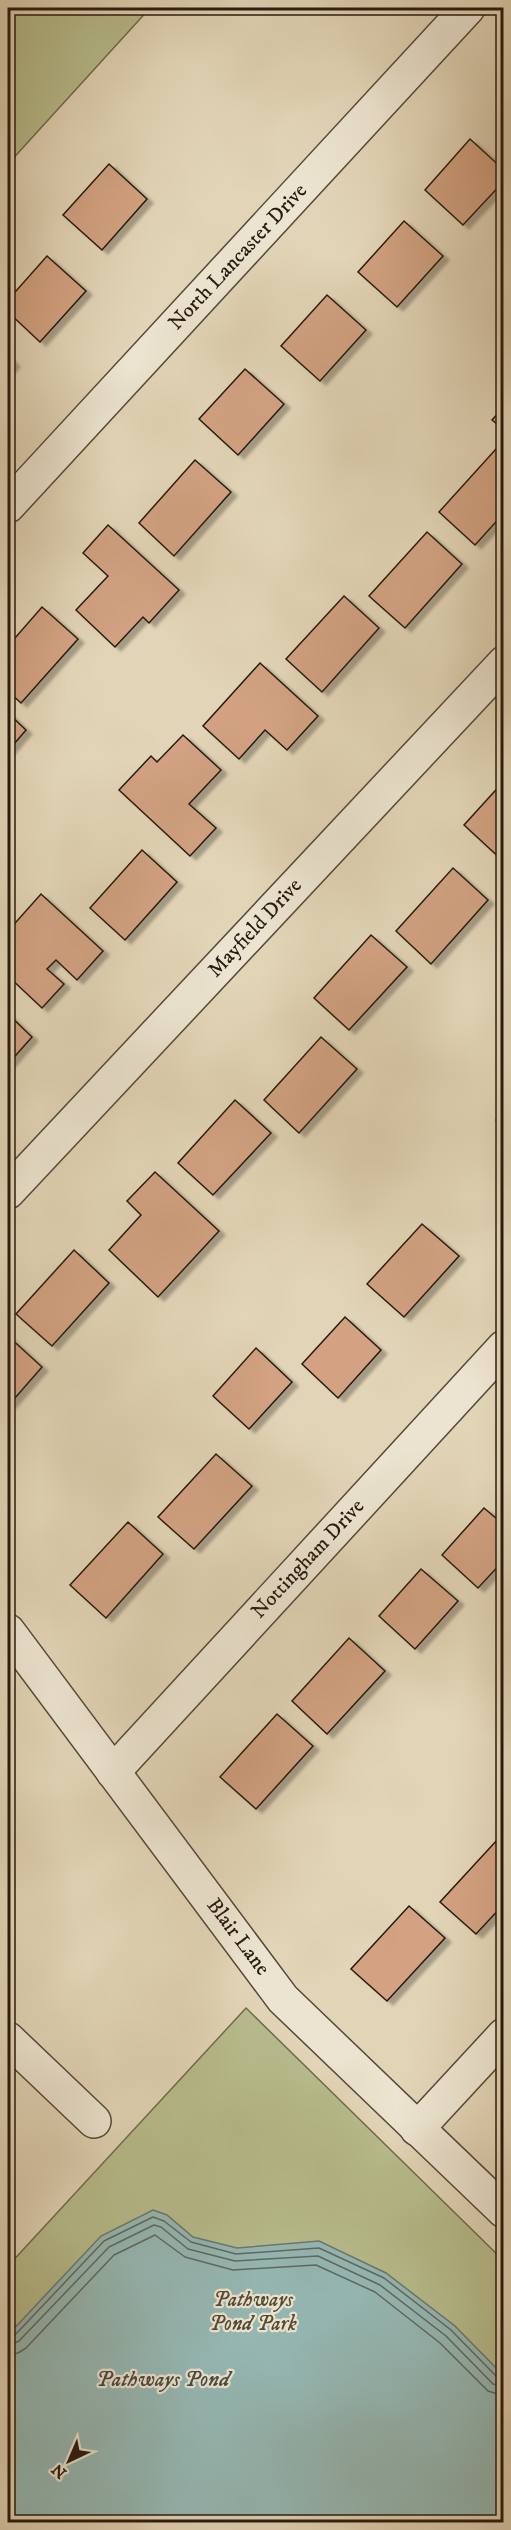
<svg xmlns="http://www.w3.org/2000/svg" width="511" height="2530" font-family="'IM FELL DW Pica',serif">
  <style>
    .green { fill: #b7bc8c; stroke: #706b4e; stroke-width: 1.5 }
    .water { fill: #95b8b4; stroke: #697972; stroke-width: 1.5 }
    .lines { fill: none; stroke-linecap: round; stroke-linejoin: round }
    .shore { stroke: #5e6962; stroke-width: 1.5 }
    .building { fill: #d2a282; stroke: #281a0f; stroke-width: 1.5; filter: url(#shadow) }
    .minor-casing { stroke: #564939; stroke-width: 36 }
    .minor { stroke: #ece4d0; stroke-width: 33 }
    .labels { text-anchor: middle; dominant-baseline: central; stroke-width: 4.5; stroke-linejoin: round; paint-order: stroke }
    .street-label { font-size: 21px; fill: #281a0f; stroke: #ece4d0 }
    .park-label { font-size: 21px; font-style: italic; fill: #534b34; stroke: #ece4d0 }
    .water-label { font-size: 22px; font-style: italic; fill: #494941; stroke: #ece4d0 }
  </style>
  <defs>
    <filter id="shadow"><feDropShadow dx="6" dy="4" stdDeviation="1.5" flood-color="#0004"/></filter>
  </defs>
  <rect width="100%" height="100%" fill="#e2d5b7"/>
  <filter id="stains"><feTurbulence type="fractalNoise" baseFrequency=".00333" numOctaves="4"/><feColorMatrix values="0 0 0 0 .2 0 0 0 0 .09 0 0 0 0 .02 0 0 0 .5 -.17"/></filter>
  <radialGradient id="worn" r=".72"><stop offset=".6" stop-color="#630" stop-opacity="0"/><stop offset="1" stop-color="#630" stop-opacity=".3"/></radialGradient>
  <g class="green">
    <path d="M 8,8 L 150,8 L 8,164 Z"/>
    <path d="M 246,2008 L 503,2260 L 503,2522 L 8,2522 L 8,2266 Z"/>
  </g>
  <path class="water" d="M 153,2210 L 167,2215 L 193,2237 L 237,2248 L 319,2241 L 386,2273 L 455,2326 L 503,2375 L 503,2522 L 8,2522 L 8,2335 L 101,2236 Z"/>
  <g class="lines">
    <g class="shore">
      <path d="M 8,2338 L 14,2336 L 104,2241 L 153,2217 L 164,2221 L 191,2242 L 236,2254 L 319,2248 L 384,2278 L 451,2330 L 497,2377 L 504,2379"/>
      <path d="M 8,2346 L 19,2341 L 109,2247 L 154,2225 L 161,2227 L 188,2249 L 235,2261 L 318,2256 L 380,2285 L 446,2336 L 493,2384 L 504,2387"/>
      <path d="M 8,2355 L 18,2353 L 26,2348 L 114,2255 L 155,2235 L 185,2257 L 233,2270 L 316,2265 L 375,2292 L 440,2343 L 488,2391 L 504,2396"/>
    </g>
  </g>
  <g class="building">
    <path d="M 470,139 L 504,170 L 504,181 L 463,225 L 425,190 Z"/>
    <path d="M 109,164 L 147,199 L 102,250 L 63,215 Z"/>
    <path d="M 404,221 L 443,256 L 397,307 L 358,272 Z"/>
    <path d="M 47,256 L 86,291 L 40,342 L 8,312 L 8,300 Z"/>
    <path d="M 327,295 L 366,330 L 320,381 L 281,346 Z"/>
    <path d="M 8,357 L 14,363 L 8,370 Z"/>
    <path d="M 245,369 L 284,404 L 238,455 L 199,419 Z"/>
    <path d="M 504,407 L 504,430 L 492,420 Z"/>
    <path d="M 496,449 L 504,455 L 504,513 L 475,545 L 439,512 Z"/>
    <path d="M 195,460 L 231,492 L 174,556 L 139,523 Z"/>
    <path d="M 108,525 L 179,590 L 149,623 L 143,617 L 115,647 L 76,610 L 108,576 L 83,553 Z"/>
    <path d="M 427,532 L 462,564 L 405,628 L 369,596 Z"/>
    <path d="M 344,596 L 379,628 L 322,692 L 286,659 Z"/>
    <path d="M 42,607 L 78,639 L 21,703 L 8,691 L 8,646 Z"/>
    <path d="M 260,663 L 318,716 L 287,750 L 265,730 L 239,759 L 203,726 Z"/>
    <path d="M 8,713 L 26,730 L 8,751 Z"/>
    <path d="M 183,735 L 221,770 L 189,804 L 216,828 L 190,856 L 119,790 L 151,756 L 157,762 Z"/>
    <path d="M 504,781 L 504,861 L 503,861 L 464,825 Z"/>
    <path d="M 142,850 L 177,882 L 125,940 L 90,908 Z"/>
    <path d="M 453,868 L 488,900 L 431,964 L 396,931 Z"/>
    <path d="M 41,894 L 103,951 L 77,980 L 56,960 L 47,969 L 64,984 L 42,1008 L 8,976 L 8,931 Z"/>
    <path d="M 371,935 L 407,967 L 349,1030 L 314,998 Z"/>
    <path d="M 8,1014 L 32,1037 L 8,1064 Z"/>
    <path d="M 321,1037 L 357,1069 L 299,1133 L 264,1100 Z"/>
    <path d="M 235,1100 L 271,1133 L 213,1195 L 178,1163 Z"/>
    <path d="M 504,1112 L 504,1128 L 496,1120 Z"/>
    <path d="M 155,1172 L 219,1231 L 158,1297 L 109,1250 L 141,1215 L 127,1201 Z"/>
    <path d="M 422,1224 L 459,1256 L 404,1317 L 367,1284 Z"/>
    <path d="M 74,1250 L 109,1283 L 52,1346 L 16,1314 Z"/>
    <path d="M 345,1317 L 381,1350 L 338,1398 L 302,1364 Z"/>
    <path d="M 8,1336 L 42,1367 L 8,1406 Z"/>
    <path d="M 256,1348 L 292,1382 L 249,1429 L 213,1396 Z"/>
    <path d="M 216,1454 L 252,1486 L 194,1549 L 158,1517 Z"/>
    <path d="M 484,1508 L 504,1525 L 504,1560 L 478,1588 L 442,1555 Z"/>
    <path d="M 128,1522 L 163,1554 L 106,1618 L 70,1585 Z"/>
    <path d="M 421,1569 L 458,1601 L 415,1649 L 379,1616 Z"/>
    <path d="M 349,1638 L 385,1671 L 327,1734 L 292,1701 Z"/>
    <path d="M 277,1714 L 313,1746 L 256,1809 L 220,1777 Z"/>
    <path d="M 498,1839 L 504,1844 L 504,1904 L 476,1934 L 440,1902 Z"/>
    <path d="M 409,1906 L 445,1938 L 387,2001 L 351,1969 Z"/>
  </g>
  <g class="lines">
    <defs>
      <g id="minor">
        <path d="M 8,506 L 468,8"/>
        <path d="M 8,1192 L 504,663"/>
        <path d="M 8,1631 L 283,1999 L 504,2211"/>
        <path d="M 113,1772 L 504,1347"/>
        <path d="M 8,2039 L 94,2121"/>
        <path d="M 417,2129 L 504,2035"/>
      </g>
    </defs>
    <use href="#minor" class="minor-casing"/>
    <use href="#minor" class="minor"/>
  </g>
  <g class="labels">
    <g class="street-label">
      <text transform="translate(238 257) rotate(-47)">North Lancaster Drive</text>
      <text transform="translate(255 928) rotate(-47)">Mayfield Drive</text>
      <text transform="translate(308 1559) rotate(-47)">Nottingham Drive</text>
      <text transform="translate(238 1937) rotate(53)">Blair Lane</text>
    </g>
    <g class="park-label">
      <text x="253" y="2300">Pathways<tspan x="253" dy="24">Pond Park</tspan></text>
    </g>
    <g class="water-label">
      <text x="163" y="2379">Pathways Pond</text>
    </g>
  </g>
  <rect width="511" height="2530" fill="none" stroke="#e2d5b7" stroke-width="30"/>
  <rect x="9" y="9" width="493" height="2512" fill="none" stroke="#281a0f" stroke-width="3"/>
  <rect x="15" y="15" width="481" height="2500" fill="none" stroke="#281a0f" stroke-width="1.5"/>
  <g transform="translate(69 2461) rotate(224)" stroke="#ece4d0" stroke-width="4.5" paint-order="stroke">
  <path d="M0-4.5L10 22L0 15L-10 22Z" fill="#281a0f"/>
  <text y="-9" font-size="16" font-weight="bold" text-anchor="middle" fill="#281a0f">N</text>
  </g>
  <rect width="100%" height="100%" filter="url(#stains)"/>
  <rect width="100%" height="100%" fill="url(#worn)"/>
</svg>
